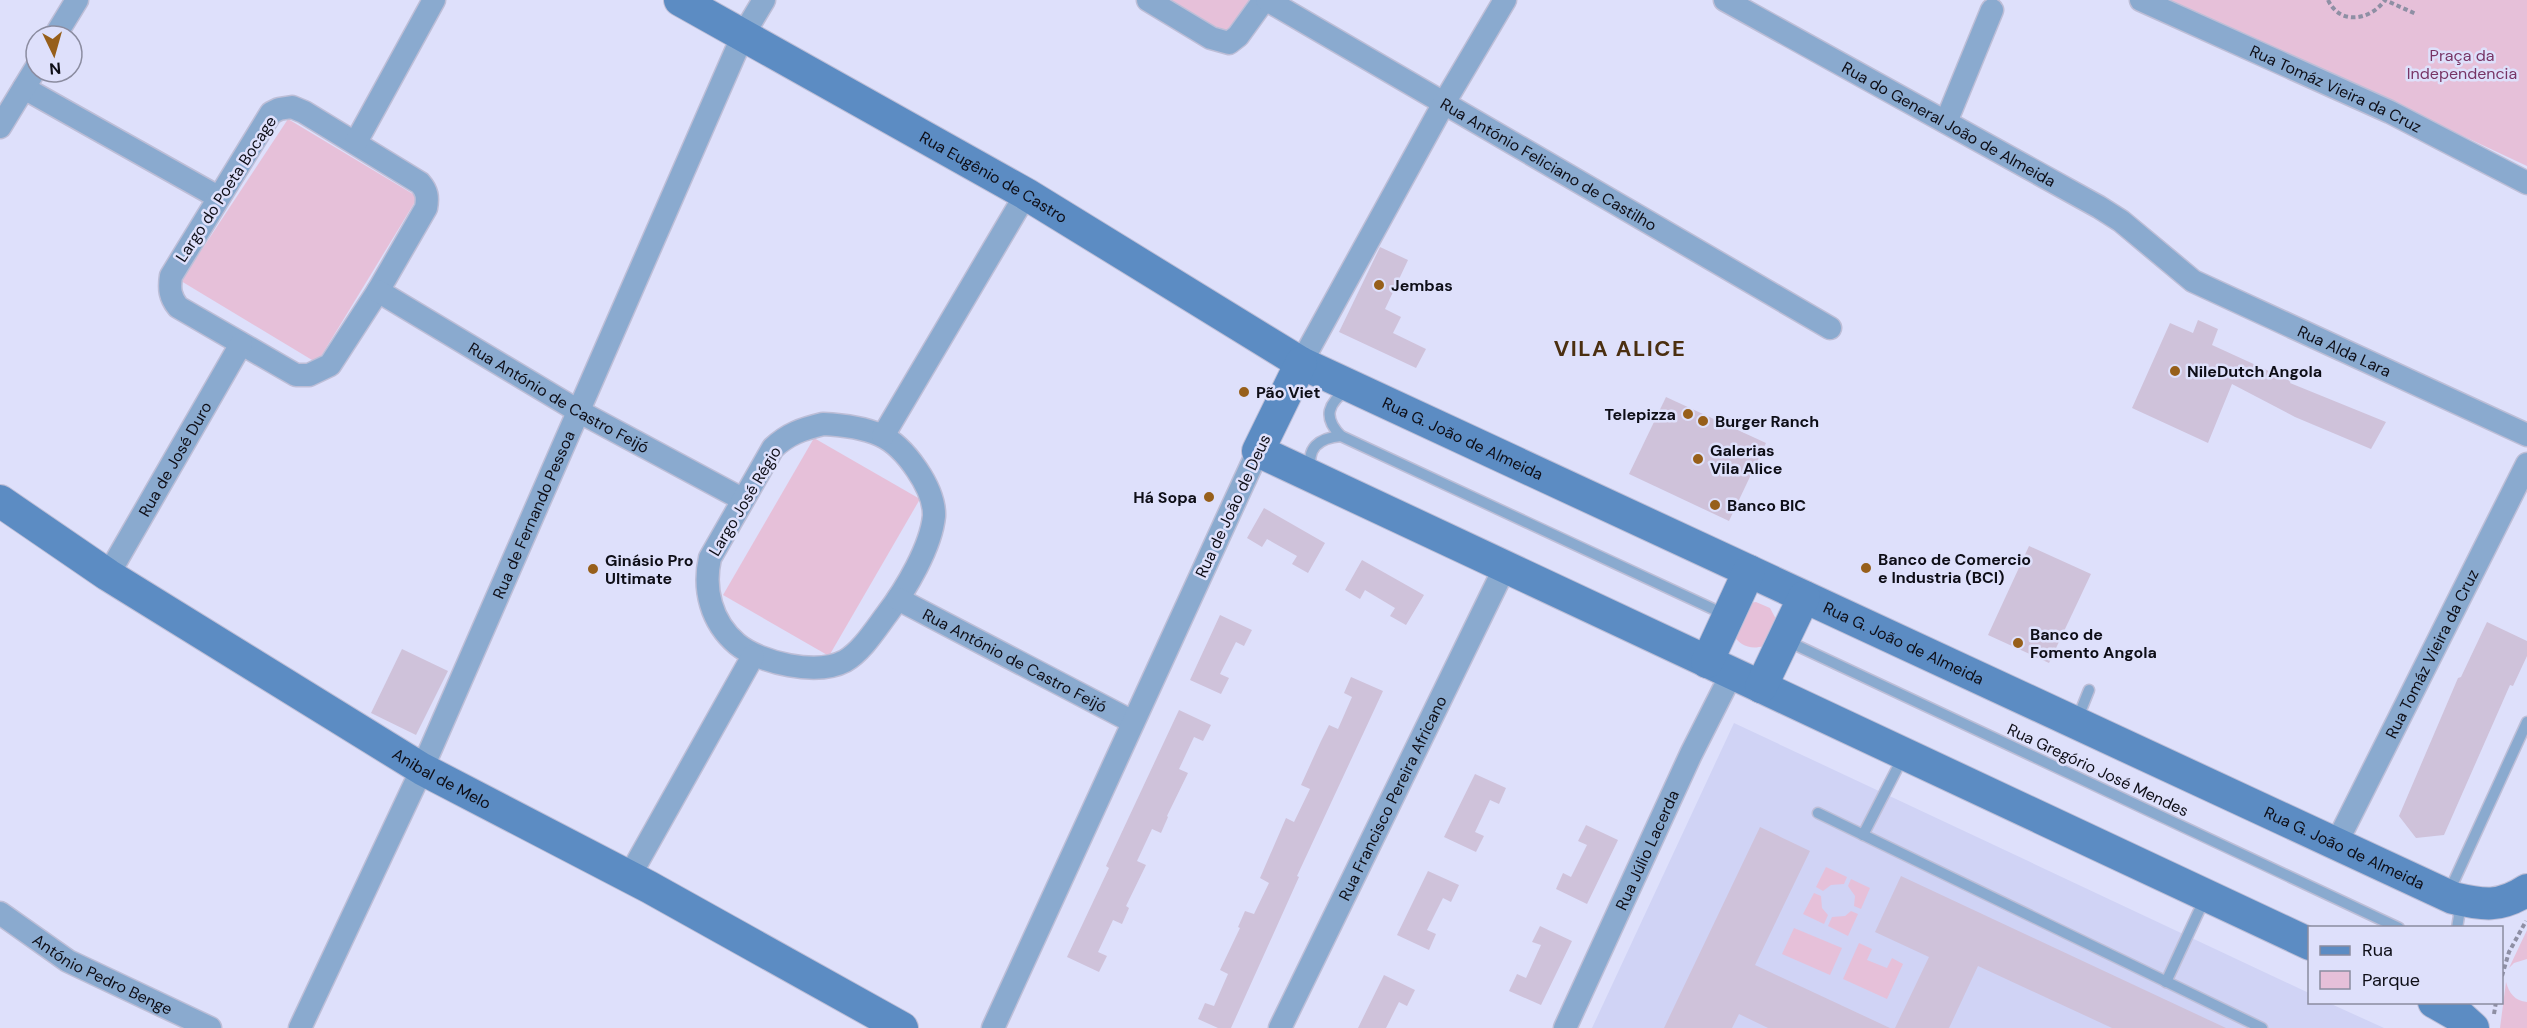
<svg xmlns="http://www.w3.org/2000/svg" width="2527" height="1028" font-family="'DM Sans',sans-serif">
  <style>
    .built { fill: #d0d3f5 }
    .green { fill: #e6c0d9 }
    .building { fill: #cfc2da }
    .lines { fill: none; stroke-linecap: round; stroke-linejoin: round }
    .lane-casing { stroke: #bdbed7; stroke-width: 13 }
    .street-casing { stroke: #bdbed7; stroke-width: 25 }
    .secondary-casing { stroke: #bdbed7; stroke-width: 34 }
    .path { stroke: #8e8fa4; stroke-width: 4; stroke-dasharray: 4.5 3; stroke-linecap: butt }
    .lane { stroke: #8aaacf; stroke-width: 10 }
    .street { stroke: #8aaacf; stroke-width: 22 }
    .secondary { stroke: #5c8cc3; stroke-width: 32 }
    .poi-dot { fill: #975f1a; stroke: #dee0fb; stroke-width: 2 }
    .labels { text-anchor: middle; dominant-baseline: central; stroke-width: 5; stroke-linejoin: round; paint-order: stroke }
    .park-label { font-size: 16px; fill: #773465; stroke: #dee0fb }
    .street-label { font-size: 16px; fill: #0e0e17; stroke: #dee0fb }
    .poi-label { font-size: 16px; font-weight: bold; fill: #0e0e17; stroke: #dee0fb; text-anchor: start }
    .district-label { font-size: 22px; font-weight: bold; letter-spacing: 1.5px; fill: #4b2f10; stroke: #dee0fb }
  </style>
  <rect width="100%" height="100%" fill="#dee0fb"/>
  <path class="built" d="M 1734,723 L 2309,993 L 2310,1002 L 2329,1003 L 2384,1028 L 1592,1028 Z"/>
  <g class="green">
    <path d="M 1161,0 L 1253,0 L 1229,41 Z"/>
    <path d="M 2159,0 L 2527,0 L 2527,166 L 2322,70 Z"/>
    <path d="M 288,119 L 418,197 L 317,363 L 181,281 Z"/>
    <path d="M 814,438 L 920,499 L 829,656 L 723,595 Z"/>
    <path d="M 1756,602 L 1770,608 L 1777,621 L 1764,646 C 1750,650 1740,646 1732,633 L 1748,603 Z"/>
    <path d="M 1826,867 L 1847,877 L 1844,884 L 1831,885 L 1823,891 L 1816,887 Z"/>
    <path d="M 1851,879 L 1870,888 L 1861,909 L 1854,906 L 1855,896 L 1848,886 Z"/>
    <path d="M 1814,893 L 1821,896 L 1822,908 L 1828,915 L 1824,924 L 1803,914 Z"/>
    <path d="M 1851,911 L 1858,914 L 1848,936 L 1828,926 L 1832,917 L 1845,916 Z"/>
    <path d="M 1794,928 L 1842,948 L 1830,975 L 1782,954 Z"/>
    <path d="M 2527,930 L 2527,959 L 2514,963 L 2509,968 Z"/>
    <path d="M 1859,943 L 1872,949 L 1867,960 L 1887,968 L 1892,958 L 1903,964 L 1887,999 L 1843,979 Z"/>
    <path d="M 2506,982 C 2509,993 2515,1001 2527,1002 L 2527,1028 L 2500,1028 Z"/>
  </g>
  <g class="building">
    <path d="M 1380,247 L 1408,260 L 1385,309 L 1401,317 L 1393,333 L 1426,349 L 1416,368 L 1339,332 Z"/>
    <path d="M 2198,320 L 2218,329 L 2212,345 L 2291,381 L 2290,383 L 2386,422 L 2371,449 L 2295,417 L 2232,384 L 2208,443 L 2132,408 L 2170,323 L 2193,333 Z"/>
    <path d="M 1666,397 L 1766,443 L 1729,521 L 1629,474 Z"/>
    <path d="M 1264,508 L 1325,543 L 1308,573 L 1292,564 L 1297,556 L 1281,547 L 1267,539 L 1262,547 L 1247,538 Z"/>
    <path d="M 2029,546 L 2091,574 L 2049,663 L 1988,635 Z"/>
    <path d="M 1362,560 L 1424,595 L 1406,625 L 1390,616 L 1395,608 L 1365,590 L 1360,599 L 1345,590 Z"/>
    <path d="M 1220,615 L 1252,630 L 1244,646 L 1236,642 L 1220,674 L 1229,678 L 1221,694 L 1190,680 Z"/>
    <path d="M 2487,622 L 2527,641 L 2527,656 L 2513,686 L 2510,685 L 2444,835 L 2416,838 L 2399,816 L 2458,678 L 2461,677 Z"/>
    <path d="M 402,649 L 448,671 L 416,735 L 371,713 Z"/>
    <path d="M 1351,677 L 1383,691 L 1297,876 L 1299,877 L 1231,1028 L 1218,1028 L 1198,1019 L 1205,1003 L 1214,1006 L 1228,974 L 1220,970 L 1240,928 L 1238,927 L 1245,911 L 1254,914 L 1269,883 L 1260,878 L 1286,818 L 1294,822 L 1310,789 L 1301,785 L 1321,741 L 1329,725 L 1338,729 L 1352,697 L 1344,693 Z"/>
    <path d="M 1179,710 L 1211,725 L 1203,741 L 1194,737 L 1179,769 L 1188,773 L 1167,816 L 1168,817 L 1161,833 L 1152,829 L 1137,861 L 1146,865 L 1126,906 L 1129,908 L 1122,924 L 1113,920 L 1098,952 L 1107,956 L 1099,972 L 1067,957 L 1109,868 L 1106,866 Z"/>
    <path d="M 1475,774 L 1506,788 L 1499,804 L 1490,800 L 1475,832 L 1484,836 L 1476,852 L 1444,837 Z"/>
    <path d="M 1586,825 L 1618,840 L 1587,904 L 1556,889 L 1563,873 L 1571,877 L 1587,845 L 1578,841 Z"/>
    <path d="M 1760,827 L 1810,851 L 1755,965 L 1890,1028 L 1768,1028 L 1739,1014 L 1732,1028 L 1664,1028 Z"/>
    <path d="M 1428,871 L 1459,885 L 1451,902 L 1443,898 L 1427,930 L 1436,934 L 1429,950 L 1397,935 Z"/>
    <path d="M 1901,876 L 2226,1028 L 2112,1028 L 1978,966 L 1949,1028 L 1895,1028 L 1929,957 L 1875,932 Z"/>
    <path d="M 1540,926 L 1572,941 L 1541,1005 L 1509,991 L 1517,974 L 1526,978 L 1541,945 L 1532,942 Z"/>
    <path d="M 1384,975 L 1415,990 L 1407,1006 L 1399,1002 L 1386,1028 L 1358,1028 Z"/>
  </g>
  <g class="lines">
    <defs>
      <g id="lane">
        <path d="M 1348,389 C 1328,403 1322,417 1341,436 L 1726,615"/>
        <path d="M 1312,472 C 1305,448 1319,438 1341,436"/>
        <path d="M 1785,640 L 2399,928"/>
        <path d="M 2077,720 L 2089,690"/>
        <path d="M 1818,813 L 2262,1028"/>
        <path d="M 1863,835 L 1903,757"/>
        <path d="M 2448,894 L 2527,722"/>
        <path d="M 2455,902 L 2459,916 L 2457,928"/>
        <path d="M 2166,982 L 2205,898"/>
      </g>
      <g id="street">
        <path d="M 1148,0 L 1211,38 L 1229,43 L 1238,36 L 1264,0"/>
        <path id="s1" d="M 1267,0 L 1830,328"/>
        <path id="s2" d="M 1725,0 L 2099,207 L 2121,221 L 2193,281 L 2527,435"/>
        <path id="s3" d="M 2141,0 L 2390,112 L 2527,183"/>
        <path d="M 55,36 L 77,0"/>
        <path d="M 24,88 L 218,197"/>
        <path d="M 292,107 L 304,112 L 420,183 C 427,191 428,197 426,208 L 378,291 L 330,365 L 309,375 L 296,375 L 178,307 C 170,297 169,289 171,276 L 271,113 L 279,109 Z"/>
        <path d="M 1946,122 L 1992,10"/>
        <path d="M 0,127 L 36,68"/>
        <path d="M 356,142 L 434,0"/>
        <path id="s4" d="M 378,291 L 580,412 L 742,499"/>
        <path d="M 1301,363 L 1444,103 L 1505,0"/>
        <path d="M 823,424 C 843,425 862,427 880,435 C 905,446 935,489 934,516 C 931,547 906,589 887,614 C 875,630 862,651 845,661 C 817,676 760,663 737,644 C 711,622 703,589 710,558 L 773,448 C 788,434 802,429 823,424 Z"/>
        <path d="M 883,436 L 1026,194"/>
        <path id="s5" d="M 108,575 L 241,344"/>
        <path id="s6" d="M 898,599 L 1133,722"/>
        <path id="s7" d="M 2336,844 L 2527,464"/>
        <path d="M 629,877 L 753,656"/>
        <path id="s8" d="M 0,913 L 68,961 L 210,1028"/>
        <path id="s9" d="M 300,1028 L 422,769 L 743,35 L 764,0"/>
        <path d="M 993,1028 L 1258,451"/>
        <path id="s10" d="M 1280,1028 L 1505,567"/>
        <path id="s11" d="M 1565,1028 L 1691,754 L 1732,673"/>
      </g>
      <g id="secondary">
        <path id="s12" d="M 680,0 L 1026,194 L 1301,363 L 2453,898 C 2483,905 2500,908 2527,890"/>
        <path d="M 1301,363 L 1258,451 L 2310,944"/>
        <path id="s13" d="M 0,501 L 108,575 L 422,769 L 649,887 L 902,1028"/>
        <path d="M 1707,662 L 1749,571"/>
        <path d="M 1761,687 L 1804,597"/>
        <path d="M 2434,1002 L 2462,1018 L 2473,1028"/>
      </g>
    </defs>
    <use href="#lane" class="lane-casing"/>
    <use href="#street" class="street-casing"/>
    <use href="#secondary" class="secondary-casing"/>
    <g class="path">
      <path d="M 2328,0 C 2340,26 2371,20 2385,0 L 2416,14"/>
      <path d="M 2502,976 L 2509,952 L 2526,921"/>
      <path d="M 2494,1014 L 2496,1002"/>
    </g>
    <use href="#lane" class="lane"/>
    <use href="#street" class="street"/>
    <use href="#secondary" class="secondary"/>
  </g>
  <g class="poi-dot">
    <circle cx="1379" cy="285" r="6"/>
    <circle cx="2175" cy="371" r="6"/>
    <circle cx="1244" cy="392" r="6"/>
    <circle cx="1688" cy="414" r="6"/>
    <circle cx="1703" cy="421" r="6"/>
    <circle cx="1698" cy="459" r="6"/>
    <circle cx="1209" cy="497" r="6"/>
    <circle cx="1715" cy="505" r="6"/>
    <circle cx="1866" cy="568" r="6"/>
    <circle cx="593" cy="569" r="6"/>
    <circle cx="2018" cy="643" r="6"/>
  </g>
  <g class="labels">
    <g class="park-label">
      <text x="2462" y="55">Praça da<tspan x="2462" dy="18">Independencia</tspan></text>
    </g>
    <g class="street-label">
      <text stroke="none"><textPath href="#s3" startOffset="214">Rua Tomáz Vieira da Cruz</textPath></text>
      <text stroke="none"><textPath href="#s2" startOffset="256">Rua do General João de Almeida</textPath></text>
      <text stroke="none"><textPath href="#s1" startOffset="326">Rua António Feliciano de Castilho</textPath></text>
      <text stroke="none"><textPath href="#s12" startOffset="360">Rua Eugênio de Castro</textPath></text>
      <text transform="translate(226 189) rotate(-57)">Largo do Poeta Bocage</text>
      <text stroke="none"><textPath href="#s2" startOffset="714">Rua Alda Lara</textPath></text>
      <text stroke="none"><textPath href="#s4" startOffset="210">Rua António de Castro Feijó</textPath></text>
      <text stroke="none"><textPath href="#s12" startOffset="898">Rua G. João de Almeida</textPath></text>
      <text stroke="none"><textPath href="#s5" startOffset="134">Rua de José Duro</textPath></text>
      <text transform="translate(745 501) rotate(-59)">Largo José Régio</text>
      <text transform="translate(1233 506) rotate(-65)">Rua de João de Deus</text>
      <text stroke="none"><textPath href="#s9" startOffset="564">Rua de Fernando Pessoa</textPath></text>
      <text stroke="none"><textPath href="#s12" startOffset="1384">Rua G. João de Almeida</textPath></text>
      <text stroke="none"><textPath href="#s7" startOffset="213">Rua Tomáz Vieira da Cruz</textPath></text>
      <text stroke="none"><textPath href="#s6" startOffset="132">Rua António de Castro Feijó</textPath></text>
      <text transform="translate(2098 770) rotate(25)">Rua Gregório José Mendes</text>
      <text stroke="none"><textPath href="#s13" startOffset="522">Anibal de Melo</textPath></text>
      <text stroke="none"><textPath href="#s10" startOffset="256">Rua Francisco Pereira Africano</textPath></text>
      <text stroke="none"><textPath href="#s12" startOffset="1870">Rua G. João de Almeida</textPath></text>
      <text stroke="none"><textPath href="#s11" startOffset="196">Rua Júlio Lacerda</textPath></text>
      <text stroke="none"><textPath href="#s8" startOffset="120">António Pedro Benge</textPath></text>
    </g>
    <g class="poi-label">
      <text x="1391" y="285">Jembas</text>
      <text x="2187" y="371">NileDutch Angola</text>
      <text x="1256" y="392">Pão Viet</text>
      <text x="1676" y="414" text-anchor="end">Telepizza</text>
      <text x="1715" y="421">Burger Ranch</text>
      <text x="1710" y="450">Galerias<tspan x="1710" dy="18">Vila Alice</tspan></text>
      <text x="1197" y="497" text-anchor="end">Há Sopa</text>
      <text x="1727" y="505">Banco BIC</text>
      <text x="1878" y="559">Banco de Comercio<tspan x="1878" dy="18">e Industria (BCI)</tspan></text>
      <text x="605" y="560">Ginásio Pro<tspan x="605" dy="18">Ultimate</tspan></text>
      <text x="2030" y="634">Banco de<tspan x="2030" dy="18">Fomento Angola</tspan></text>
    </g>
    <g class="district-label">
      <text x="1620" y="348">VILA ALICE</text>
    </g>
  </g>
  <rect x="2308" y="926" width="195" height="78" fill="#dee0fb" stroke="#8b8ca0" stroke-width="1.5"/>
  <rect x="2320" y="946" width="30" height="9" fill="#5c8cc3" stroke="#8b8ca0" stroke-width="1.5"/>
  <text x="2362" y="956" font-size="18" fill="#0e0e17">Rua</text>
  <rect x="2320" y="971" width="30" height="18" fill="#e6c0d9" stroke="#8b8ca0" stroke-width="1.5"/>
  <text x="2362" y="986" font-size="18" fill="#0e0e17">Parque</text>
  <g transform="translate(54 54) rotate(175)"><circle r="28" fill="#dee0fb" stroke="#8b8ca0" stroke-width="1.5"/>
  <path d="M0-4.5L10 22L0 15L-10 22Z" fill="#975f1a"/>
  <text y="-9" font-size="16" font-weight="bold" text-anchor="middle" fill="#0e0e17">N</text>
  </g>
</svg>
